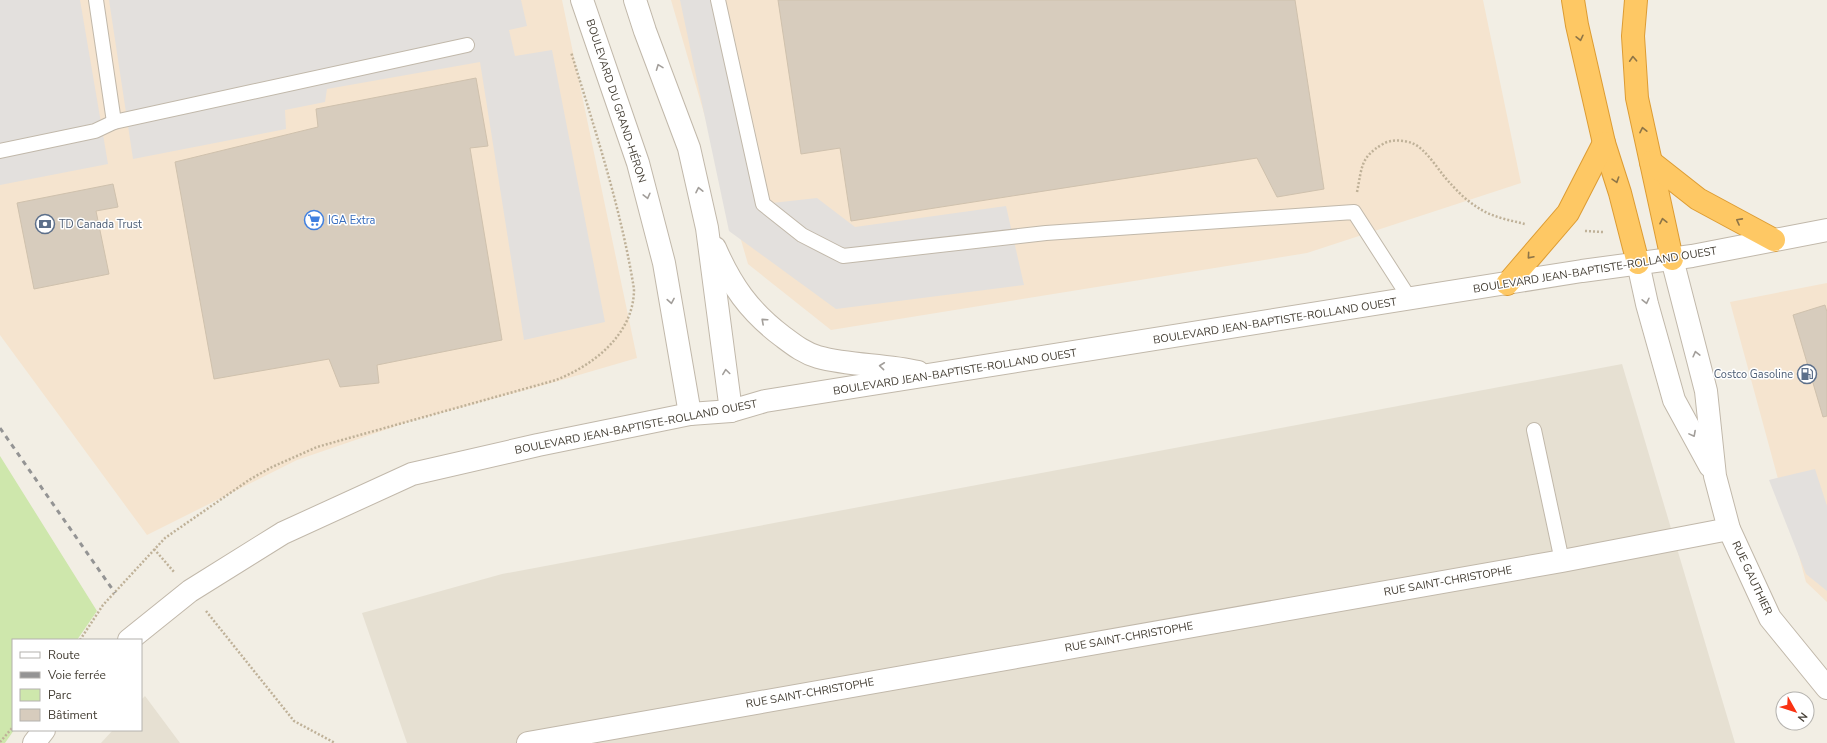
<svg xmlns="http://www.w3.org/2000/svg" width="1827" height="743" font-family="'Nunito Sans',sans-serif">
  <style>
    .residential { fill: #e6e0d2 }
    .commercial { fill: #f5e4cf }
    .green { fill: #cee7ac }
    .parking { fill: #e3e0dd }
    .building { fill: #d7ccbd; stroke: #cfc1ad }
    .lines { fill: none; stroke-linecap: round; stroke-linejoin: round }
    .service-casing { stroke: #c1b8aa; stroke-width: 16 }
    .minor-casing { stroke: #c1b8aa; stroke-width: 24 }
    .tertiary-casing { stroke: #c1b8aa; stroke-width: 24 }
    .motorway-casing { stroke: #dd9c33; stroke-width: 24 }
    .path { stroke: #bfb198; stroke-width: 2.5; stroke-dasharray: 2 2; stroke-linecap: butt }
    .service { stroke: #fff; stroke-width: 14 }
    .minor { stroke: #fff; stroke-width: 22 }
    .tertiary { stroke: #fff; stroke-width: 22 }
    .motorway { stroke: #fec864; stroke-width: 22 }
    .rail { stroke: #949494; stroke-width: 3; stroke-dasharray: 5 5; stroke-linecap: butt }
    .oneway { stroke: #8e7547 }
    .oneway2 { stroke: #a29e9a }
    .labels { text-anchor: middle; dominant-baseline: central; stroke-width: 3; stroke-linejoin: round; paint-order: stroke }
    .street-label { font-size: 11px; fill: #443e34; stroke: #fff }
    .shop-label { font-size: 11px; fill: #366cbe; stroke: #fff; text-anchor: start }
    .service-label { font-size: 11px; fill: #4e5e75; stroke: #fff; text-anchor: start }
  </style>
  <rect width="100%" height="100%" fill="#f2eee4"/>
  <g class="residential">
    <path d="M 1622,364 L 1735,743 L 407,743 L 362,613 L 502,574 Z"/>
    <path d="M 145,696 L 180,743 L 101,743 L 113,730 L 141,730 L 141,700 Z"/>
  </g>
  <g class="commercial">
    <path d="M 0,0 L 562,0 L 637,358 L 548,384 L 408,422 L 297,460 L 147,535 L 0,335 Z"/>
    <path d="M 671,0 L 1483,0 L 1521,183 L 1307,253 L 831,330 L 748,264 Z"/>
    <path d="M 1827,283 L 1827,602 L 1806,582 L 1730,302 Z"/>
  </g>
  <path class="green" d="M 0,456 L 97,611 L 77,640 L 13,640 L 14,730 L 5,743 L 0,743 Z"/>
  <g class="parking">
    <path d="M 0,0 L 80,0 L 108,164 L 0,185 Z"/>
    <path d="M 109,0 L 521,0 L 527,26 L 509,30 L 515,56 L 552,50 L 605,322 L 524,340 L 480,62 L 327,89 L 325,102 L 285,110 L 286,129 L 133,159 Z"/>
    <path d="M 680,0 L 718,0 L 763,204 L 817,198 L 855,227 L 1006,206 L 1024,285 L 836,309 L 729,231 Z"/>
    <path d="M 1815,469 L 1827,506 L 1827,591 L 1806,574 L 1769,480 Z"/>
  </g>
  <g class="building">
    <path d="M 778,0 L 1295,0 L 1324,189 L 1277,197 L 1257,158 L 851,221 L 840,148 L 801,154 Z"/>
    <path d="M 476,78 L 488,146 L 470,148 L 502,340 L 377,365 L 379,383 L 340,387 L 329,359 L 214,379 L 175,162 L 318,127 L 316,109 Z"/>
    <path d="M 113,184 L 118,207 L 96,211 L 109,274 L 34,289 L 17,203 Z"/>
    <path d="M 1825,305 L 1827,312 L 1827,416 L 1823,417 L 1793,315 Z"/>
  </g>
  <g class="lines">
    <defs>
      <g id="service">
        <path d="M 96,0 L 114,122 L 467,45"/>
        <path d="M 718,0 L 763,204 L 802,235 L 843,256 L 1046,233 L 1354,212 L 1410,299"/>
        <path d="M 0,151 L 95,131 L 114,122"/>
        <path d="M 1534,430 L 1562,561"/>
      </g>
      <path id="minor" d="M 528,743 L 1562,561 L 1729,529"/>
      <g id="tertiary">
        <path d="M 582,0 L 638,163 L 664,263 L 690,414"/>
        <path d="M 635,0 L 645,31 L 689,148 L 707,228 L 731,411"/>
        <path d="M 715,248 C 731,285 749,311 782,336 C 794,345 804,353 818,357 C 851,366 885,364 918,372"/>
        <path d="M 1672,259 L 1706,391 L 1715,476 L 1729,529 L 1770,618 L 1827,688"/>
        <path d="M 1638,263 L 1647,304 L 1674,400 L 1710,466"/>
        <path d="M 129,640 L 190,591 L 283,533 L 412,474 L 538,445 L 690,414 L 731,411 L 765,401 L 1582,271 L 1692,256 L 1827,230"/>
        <path d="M 34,743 L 44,730"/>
      </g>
      <g id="motorway">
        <path d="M 1573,0 L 1577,25 L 1604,143 L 1620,193 L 1638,263"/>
        <path d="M 1636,0 L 1633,36 L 1637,98 L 1672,259"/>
        <path d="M 1651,162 L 1698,199 L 1774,240"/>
        <path d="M 1507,284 L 1568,213 L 1604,143"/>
      </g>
    </defs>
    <use href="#service" class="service-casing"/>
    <use href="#minor" class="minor-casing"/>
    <use href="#tertiary" class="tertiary-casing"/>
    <use href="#motorway" class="motorway-casing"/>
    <g class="path">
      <path d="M 1357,192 C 1362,168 1360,157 1383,144 C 1391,139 1403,140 1412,143 C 1427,149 1439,172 1450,183 C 1457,191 1467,201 1477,207 C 1491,217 1509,220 1525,224"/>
      <path d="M 1585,231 L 1603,232"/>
      <path d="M 154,549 L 175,573"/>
      <path d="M 206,611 L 294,721 L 335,743"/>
      <path d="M 80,640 L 103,605 L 165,538 L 249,480 L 272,467 L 317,447 L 556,380 C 594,365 634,334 634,289 C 621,208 595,130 571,52"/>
      <path d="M 0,742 L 13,727"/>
    </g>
    <use href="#service" class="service"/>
    <use href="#minor" class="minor"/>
    <use href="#tertiary" class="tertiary"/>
    <use href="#motorway" class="motorway"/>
    <path class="rail" d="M 0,428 L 115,593"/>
  </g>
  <defs><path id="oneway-chevron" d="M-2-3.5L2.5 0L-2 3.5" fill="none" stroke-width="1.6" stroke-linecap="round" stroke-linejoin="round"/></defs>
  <g class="oneway">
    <use href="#oneway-chevron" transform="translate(1580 38) rotate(77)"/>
    <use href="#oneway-chevron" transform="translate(1633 59) rotate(-93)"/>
    <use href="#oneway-chevron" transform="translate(1643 130) rotate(-102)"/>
    <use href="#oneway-chevron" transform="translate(1616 180) rotate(72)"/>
    <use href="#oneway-chevron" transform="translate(1663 221) rotate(-102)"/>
    <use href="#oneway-chevron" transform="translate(1739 221) rotate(-152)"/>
    <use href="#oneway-chevron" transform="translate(1530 256) rotate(131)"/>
  </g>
  <g class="oneway2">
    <use href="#oneway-chevron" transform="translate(659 67) rotate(-111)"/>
    <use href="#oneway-chevron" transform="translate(699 190) rotate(-102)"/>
    <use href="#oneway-chevron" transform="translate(647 196) rotate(76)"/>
    <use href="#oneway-chevron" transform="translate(671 301) rotate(80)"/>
    <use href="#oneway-chevron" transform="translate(1646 301) rotate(77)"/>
    <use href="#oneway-chevron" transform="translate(764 321) rotate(-138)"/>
    <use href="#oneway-chevron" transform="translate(1696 354) rotate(-104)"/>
    <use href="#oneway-chevron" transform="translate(882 366) rotate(-174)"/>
    <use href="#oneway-chevron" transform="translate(726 372) rotate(-98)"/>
    <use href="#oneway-chevron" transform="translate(1693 434) rotate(62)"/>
  </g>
  <defs>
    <symbol id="supermarket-ring" viewBox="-11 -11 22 22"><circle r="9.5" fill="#fff" stroke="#3f7fe0" stroke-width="1.5"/><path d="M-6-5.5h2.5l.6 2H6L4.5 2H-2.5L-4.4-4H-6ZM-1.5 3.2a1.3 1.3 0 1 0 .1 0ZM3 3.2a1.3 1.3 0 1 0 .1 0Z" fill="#3f7fe0"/></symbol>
    <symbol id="bank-ring" viewBox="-11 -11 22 22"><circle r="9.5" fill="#fff" stroke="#5c6f8a" stroke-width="1.5"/><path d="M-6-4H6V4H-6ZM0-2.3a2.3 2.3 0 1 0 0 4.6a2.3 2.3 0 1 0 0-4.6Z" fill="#5c6f8a"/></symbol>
    <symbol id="fuel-ring" viewBox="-11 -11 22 22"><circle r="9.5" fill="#fff" stroke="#5c6f8a" stroke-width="1.5"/><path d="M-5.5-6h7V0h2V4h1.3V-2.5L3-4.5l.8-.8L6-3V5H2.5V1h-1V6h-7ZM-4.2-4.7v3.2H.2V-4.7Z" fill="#5c6f8a"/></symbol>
  </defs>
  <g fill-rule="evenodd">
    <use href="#supermarket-ring" x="303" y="209" width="22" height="22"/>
    <use href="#bank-ring" x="34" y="213" width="22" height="22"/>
    <use href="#fuel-ring" x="1796" y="363" width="22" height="22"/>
  </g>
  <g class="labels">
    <g class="street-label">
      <text transform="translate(616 101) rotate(72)">BOULEVARD DU GRAND-HÉRON</text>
      <text transform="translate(1595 270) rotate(-9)">BOULEVARD JEAN-BAPTISTE-ROLLAND OUEST</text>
      <text transform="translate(1275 321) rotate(-9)">BOULEVARD JEAN-BAPTISTE-ROLLAND OUEST</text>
      <text transform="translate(955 372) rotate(-9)">BOULEVARD JEAN-BAPTISTE-ROLLAND OUEST</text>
      <text transform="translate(636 427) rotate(-11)">BOULEVARD JEAN-BAPTISTE-ROLLAND OUEST</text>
      <text transform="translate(1752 578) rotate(65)">RUE GAUTHIER</text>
      <text transform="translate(1448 581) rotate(-10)">RUE SAINT-CHRISTOPHE</text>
      <text transform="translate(1129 637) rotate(-10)">RUE SAINT-CHRISTOPHE</text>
      <text transform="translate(810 693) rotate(-10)">RUE SAINT-CHRISTOPHE</text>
    </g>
    <g class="shop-label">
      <text x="328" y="220">IGA Extra</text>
    </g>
    <g class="service-label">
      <text x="59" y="224">TD Canada Trust</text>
      <text x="1793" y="374" text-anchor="end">Costco Gasoline</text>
    </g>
  </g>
  <rect x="12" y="639" width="130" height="92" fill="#ffffff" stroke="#b4b2ae"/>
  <rect x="20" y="652" width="20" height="6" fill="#ffffff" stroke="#b4b2ae"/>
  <text x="48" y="659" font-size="12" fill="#443e34">Route</text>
  <rect x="20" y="672" width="20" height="6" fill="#949494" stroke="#b4b2ae"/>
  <text x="48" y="679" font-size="12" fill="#443e34">Voie ferrée</text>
  <rect x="20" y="689" width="20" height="12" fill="#cee7ac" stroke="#b4b2ae"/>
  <text x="48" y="699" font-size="12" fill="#443e34">Parc</text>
  <rect x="20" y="709" width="20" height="12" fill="#d7ccbd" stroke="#b4b2ae"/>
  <text x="48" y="719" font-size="12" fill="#443e34">Bâtiment</text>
  <g transform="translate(1795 711) rotate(129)"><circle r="19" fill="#ffffff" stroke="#b4b2ae"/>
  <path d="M0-3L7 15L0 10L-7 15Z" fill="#fa3213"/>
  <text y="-6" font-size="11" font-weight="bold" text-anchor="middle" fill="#443e34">N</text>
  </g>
</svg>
